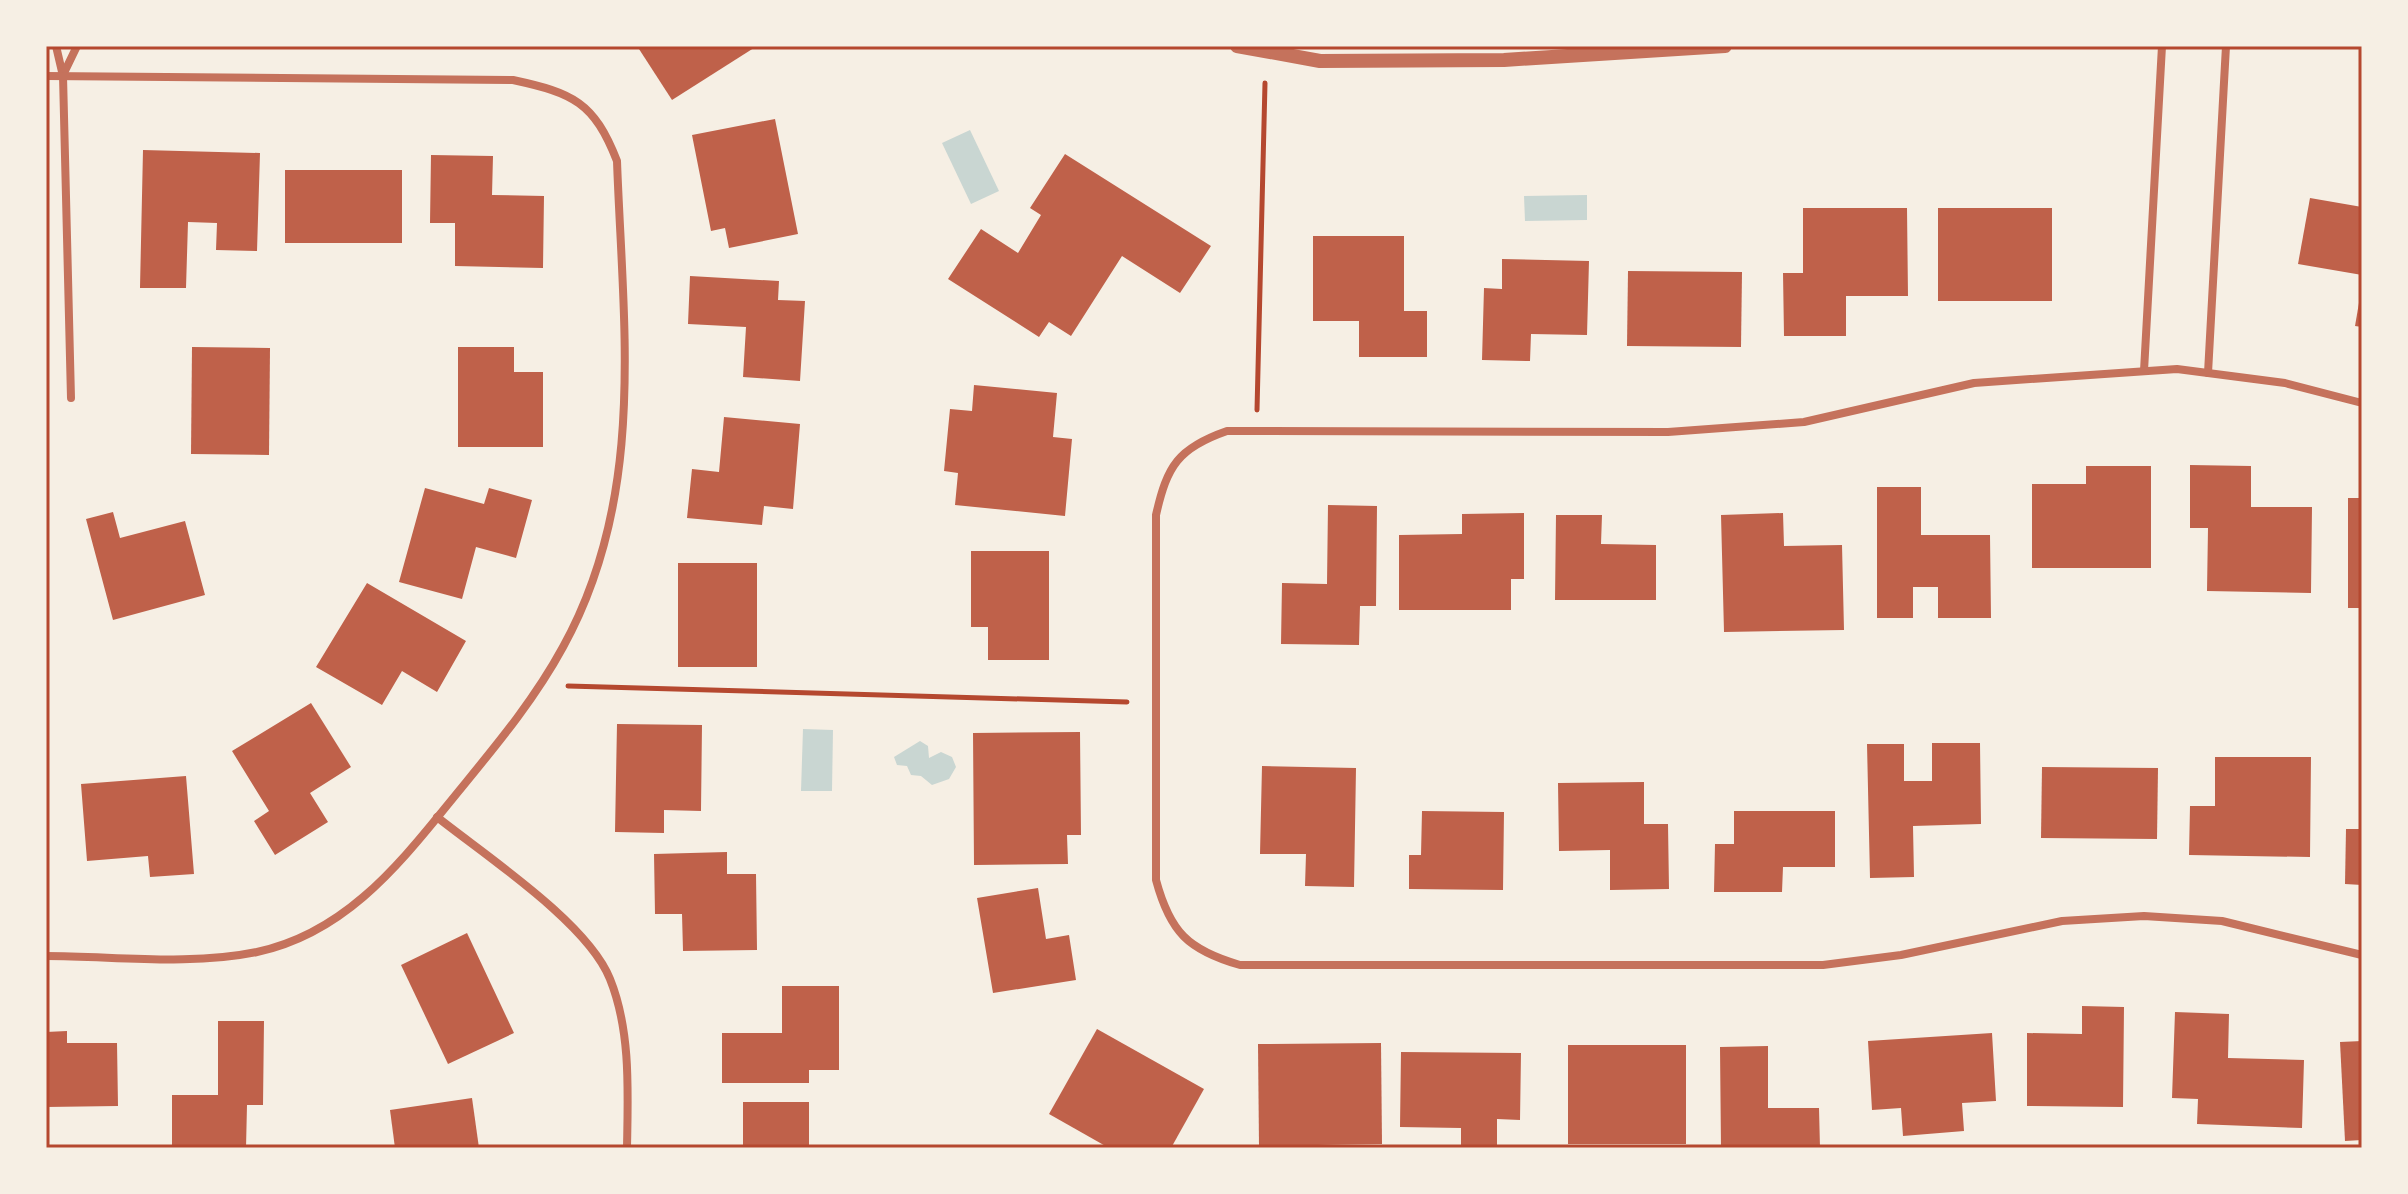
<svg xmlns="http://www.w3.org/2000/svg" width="2408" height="1194" font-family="Signika,sans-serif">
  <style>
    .water { fill: #c9d6d2 }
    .building { fill: #bf614a }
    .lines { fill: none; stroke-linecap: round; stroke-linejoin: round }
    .path { stroke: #b5482f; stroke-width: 5 }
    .minor { stroke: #c5725c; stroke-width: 8 }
    .tertiary { stroke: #c5725c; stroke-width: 14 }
    .neatline { fill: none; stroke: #b5482f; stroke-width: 3 }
  </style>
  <rect width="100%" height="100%" fill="#f6efe4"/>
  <g class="water">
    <path d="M 970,130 L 999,191 L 971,204 L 942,143 Z"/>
    <path d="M 1587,195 L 1587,220 L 1525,221 L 1524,196 Z"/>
    <path d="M 803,729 L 833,730 L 832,791 L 801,791 Z"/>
    <path d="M 920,741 L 928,746 L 929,758 L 941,752 L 952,757 L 956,767 L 949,779 L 932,785 L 921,776 L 911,775 L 907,766 L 897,765 L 894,757 Z"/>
  </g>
  <g class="building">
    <path d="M 645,46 L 757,46 L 672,100 L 639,49 Z"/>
    <path d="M 775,119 L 798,234 L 729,248 L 725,228 L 711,231 L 692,135 Z"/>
    <path d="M 143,150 L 260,153 L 257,251 L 216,250 L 217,223 L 188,222 L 186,288 L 140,288 Z"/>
    <path d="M 1065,154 L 1211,246 L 1180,293 L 1122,256 L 1071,336 L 1049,322 L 1039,337 L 948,279 L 981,229 L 1018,253 L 1041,215 L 1030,208 Z"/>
    <path d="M 431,155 L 493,156 L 492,195 L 544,196 L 543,268 L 455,266 L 455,223 L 430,223 Z"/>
    <rect x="285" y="170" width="117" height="73"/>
    <path d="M 2310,198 L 2362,207 L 2362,275 L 2298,264 Z"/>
    <path d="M 1803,208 L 1907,208 L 1908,296 L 1846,296 L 1846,336 L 1784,336 L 1783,273 L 1803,273 Z"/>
    <rect x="1938" y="208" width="114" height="93"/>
    <path d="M 1313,236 L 1404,236 L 1404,311 L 1427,311 L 1427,357 L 1359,357 L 1359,321 L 1313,321 Z"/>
    <path d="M 1502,259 L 1589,261 L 1587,335 L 1531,334 L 1530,361 L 1482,360 L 1484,288 L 1502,289 Z"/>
    <path d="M 1628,271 L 1742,272 L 1741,347 L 1627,346 Z"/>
    <path d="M 690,276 L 779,281 L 778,300 L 805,301 L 800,381 L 743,377 L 746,327 L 688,324 Z"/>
    <path d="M 2360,297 L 2362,297 L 2362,327 L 2355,326 Z"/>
    <path d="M 192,347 L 270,348 L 269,455 L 191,454 Z"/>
    <path d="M 458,347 L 514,347 L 514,372 L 543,372 L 543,447 L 458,447 Z"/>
    <path d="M 974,385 L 1057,393 L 1053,437 L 1072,439 L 1065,516 L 955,505 L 958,473 L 944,471 L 950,409 L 972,411 Z"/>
    <path d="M 724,417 L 800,424 L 793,509 L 764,506 L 762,525 L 687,518 L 692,469 L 719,472 Z"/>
    <path d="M 2190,465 L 2251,466 L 2251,507 L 2312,507 L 2311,593 L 2207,591 L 2208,528 L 2190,528 Z"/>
    <path d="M 2086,466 L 2151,466 L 2151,568 L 2032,568 L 2032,484 L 2086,484 Z"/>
    <path d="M 1877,487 L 1921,487 L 1921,535 L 1990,535 L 1991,618 L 1938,618 L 1938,587 L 1913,587 L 1913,618 L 1877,618 Z"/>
    <path d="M 425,488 L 484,504 L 489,488 L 532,500 L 516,558 L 476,547 L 462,599 L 399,582 Z"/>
    <rect x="2348" y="498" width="14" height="110"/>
    <path d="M 1328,505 L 1377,506 L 1376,606 L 1360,606 L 1359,645 L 1281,644 L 1282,583 L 1327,584 Z"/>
    <path d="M 113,512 L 120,538 L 185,521 L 205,595 L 113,620 L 86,519 Z"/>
    <path d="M 1524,513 L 1524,579 L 1511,579 L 1511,610 L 1399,610 L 1399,535 L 1462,534 L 1462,514 Z"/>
    <path d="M 1783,513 L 1784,546 L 1842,545 L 1844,630 L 1724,632 L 1721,515 Z"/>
    <path d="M 1556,515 L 1602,515 L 1601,544 L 1656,545 L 1656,600 L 1555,600 Z"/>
    <path d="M 971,551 L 1049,551 L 1049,660 L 988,660 L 988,627 L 971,627 Z"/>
    <rect x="678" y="563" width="79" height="104"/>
    <path d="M 367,583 L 466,641 L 437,692 L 402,671 L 382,705 L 316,667 Z"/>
    <path d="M 311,703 L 351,767 L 310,793 L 328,822 L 275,855 L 254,821 L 269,811 L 232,751 Z"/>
    <path d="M 617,724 L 702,725 L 701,811 L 664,810 L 664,833 L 615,832 Z"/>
    <path d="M 1080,732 L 1081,835 L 1067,835 L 1068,864 L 974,865 L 973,733 Z"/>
    <path d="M 1932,743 L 1980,743 L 1981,824 L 1913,826 L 1914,877 L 1870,878 L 1867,744 L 1904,744 L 1904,781 L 1932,781 Z"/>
    <path d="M 2215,757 L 2311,757 L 2310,857 L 2189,855 L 2190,806 L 2215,806 Z"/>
    <path d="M 1262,766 L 1356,768 L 1354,887 L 1305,886 L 1306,854 L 1260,854 Z"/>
    <path d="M 2042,767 L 2158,768 L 2157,839 L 2041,838 Z"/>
    <path d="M 186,776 L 194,874 L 150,877 L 148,856 L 87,861 L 81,784 Z"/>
    <path d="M 1644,782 L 1644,824 L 1668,824 L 1669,889 L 1610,890 L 1610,850 L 1559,851 L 1558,783 Z"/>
    <path d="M 1422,811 L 1504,812 L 1503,890 L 1409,889 L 1409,855 L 1421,855 Z"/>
    <path d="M 1734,811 L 1835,811 L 1835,867 L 1783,867 L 1782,892 L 1714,892 L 1715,844 L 1734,844 Z"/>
    <path d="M 2346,829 L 2362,829 L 2362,885 L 2345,884 Z"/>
    <path d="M 727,852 L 727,874 L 756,874 L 757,950 L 683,951 L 682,914 L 655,914 L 654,854 Z"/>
    <path d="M 1038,888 L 1046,939 L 1069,935 L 1076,980 L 993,993 L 977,898 Z"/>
    <path d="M 467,933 L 514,1033 L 448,1064 L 401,965 Z"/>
    <path d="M 782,986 L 839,986 L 839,1070 L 809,1070 L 809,1083 L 722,1083 L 722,1033 L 782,1033 Z"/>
    <path d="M 2082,1006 L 2124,1007 L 2123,1107 L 2027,1106 L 2027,1033 L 2082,1034 Z"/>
    <path d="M 2175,1012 L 2229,1014 L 2228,1058 L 2304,1060 L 2302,1128 L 2197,1124 L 2198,1099 L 2172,1098 Z"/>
    <path d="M 218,1021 L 264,1021 L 263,1105 L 247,1105 L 246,1148 L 172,1148 L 172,1095 L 218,1095 Z"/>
    <path d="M 1097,1029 L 1204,1089 L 1171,1148 L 1109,1148 L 1049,1114 Z"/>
    <path d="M 67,1031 L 67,1043 L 117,1043 L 118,1106 L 46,1107 L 46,1032 Z"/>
    <path d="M 1992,1033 L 1996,1101 L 1962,1103 L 1964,1131 L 1903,1136 L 1901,1108 L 1872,1110 L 1868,1041 Z"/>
    <path d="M 2362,1041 L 2362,1140 L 2345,1141 L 2340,1042 Z"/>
    <path d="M 1381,1043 L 1382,1144 L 1259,1146 L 1258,1044 Z"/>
    <rect x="1568" y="1045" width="118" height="99"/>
    <path d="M 1768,1046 L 1768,1108 L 1819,1108 L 1820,1148 L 1721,1148 L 1720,1047 Z"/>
    <path d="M 1401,1052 L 1521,1053 L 1520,1120 L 1497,1119 L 1497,1146 L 1461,1146 L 1461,1128 L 1400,1127 Z"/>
    <path d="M 472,1098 L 479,1148 L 395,1148 L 390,1110 Z"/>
    <rect x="743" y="1102" width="66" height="46"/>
  </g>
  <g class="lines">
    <g class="path">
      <path d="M 1257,410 L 1265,83"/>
      <path d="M 568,686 L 1127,702"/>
    </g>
    <g class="minor">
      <path d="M 56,46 L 63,76 L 71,398"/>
      <path d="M 63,75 L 77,46"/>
      <path d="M 46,76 L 513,80 C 573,93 594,102 617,161 C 623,327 647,495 563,647 C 531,706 487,756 445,808 C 394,871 341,934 257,952 C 190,966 114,956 46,956"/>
      <path d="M 2144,371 L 2162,46"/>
      <path d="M 2208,373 L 2226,46"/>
      <path d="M 2362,403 L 2285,383 L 2177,369 L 1974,383 L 1804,422 L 1668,432 L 1227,431 C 1178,448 1167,466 1156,515 L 1156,880 C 1170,932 1188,950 1240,965 L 1823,965 L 1901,955 L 2062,921 L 2144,916 L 2222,921 L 2362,955"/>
      <path d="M 437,817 C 486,856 588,923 610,979 C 631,1031 628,1092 627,1148"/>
    </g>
    <path class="tertiary" d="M 1237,46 L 1320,61 L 1504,60 L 1725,46"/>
  </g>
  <rect width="2408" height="1194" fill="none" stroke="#f6efe4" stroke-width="96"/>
  <rect x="48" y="48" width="2312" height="1098" class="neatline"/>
</svg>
